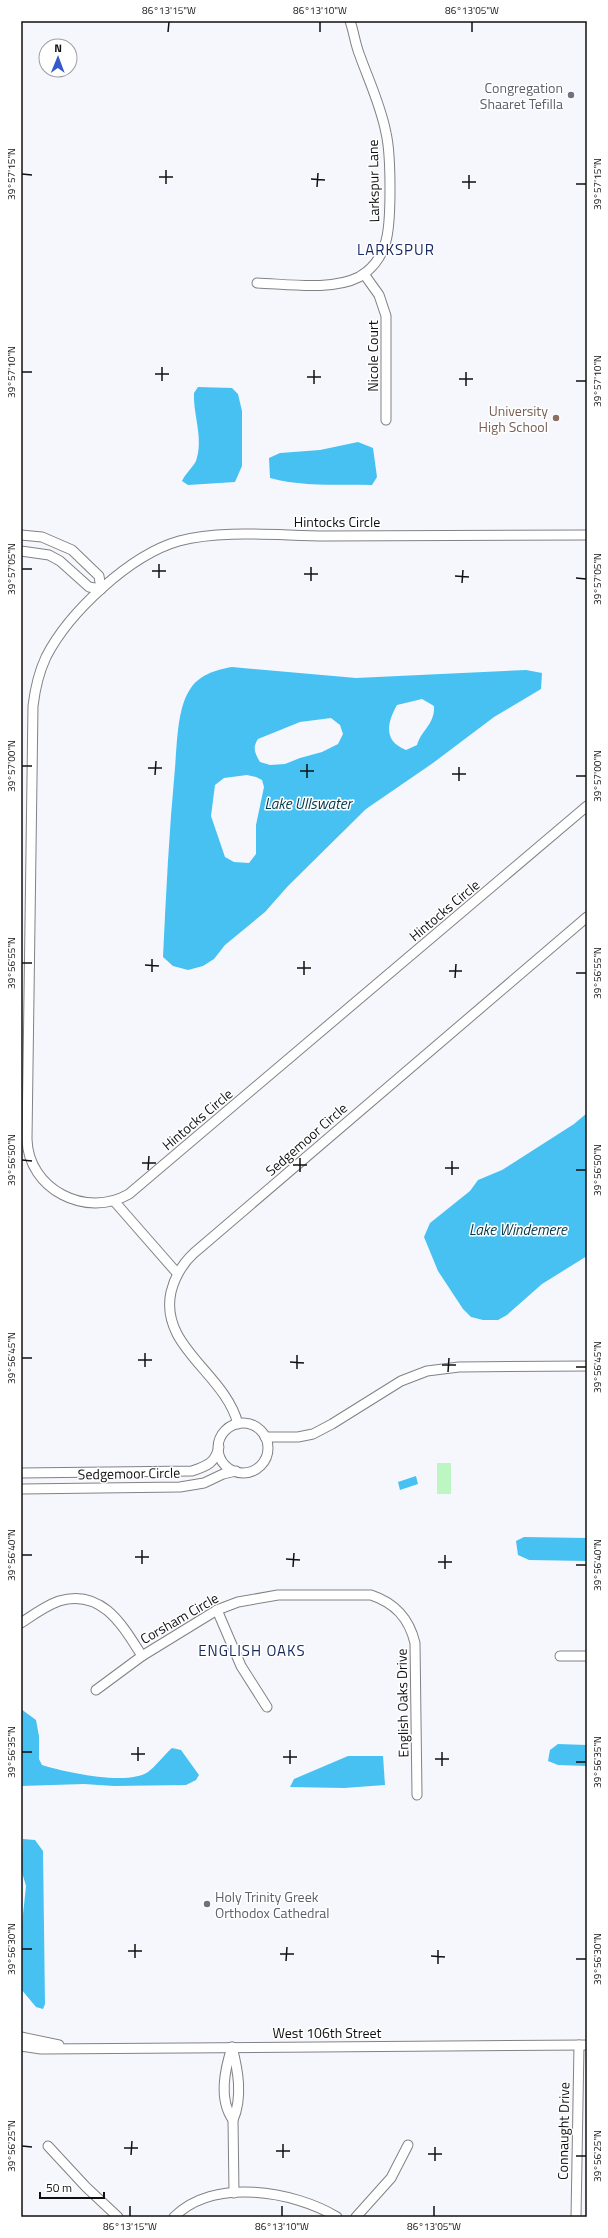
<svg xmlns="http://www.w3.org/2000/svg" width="608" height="2238" font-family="'Titillium Web',sans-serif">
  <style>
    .green { fill: #bcf6c3 }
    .water { fill: #47c1f2; fill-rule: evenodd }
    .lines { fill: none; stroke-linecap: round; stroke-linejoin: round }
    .minor-casing { stroke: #818286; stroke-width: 11 }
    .minor { stroke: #fff; stroke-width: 9 }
    .ticks { fill: none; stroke: #101012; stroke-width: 1.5 }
    .worship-dot { fill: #6b7280; stroke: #fff; stroke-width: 1.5 }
    .education-dot { fill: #8d6e63; stroke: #fff; stroke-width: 1.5 }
    .labels { text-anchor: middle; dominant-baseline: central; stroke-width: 3; stroke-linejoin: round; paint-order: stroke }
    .worship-label { font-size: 14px; fill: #5b616d; stroke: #fff; text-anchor: end }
    .street-label { font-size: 14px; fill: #101012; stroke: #fff }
    .education-label { font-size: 14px; fill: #785e54; stroke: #fff; text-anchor: end }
    .neighbourhood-label { font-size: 15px; letter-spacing: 1px; fill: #182a61; stroke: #fff }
    .water-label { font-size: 15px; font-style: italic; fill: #003649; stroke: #fff }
    .neatline { fill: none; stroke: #101012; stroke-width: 1.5 }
    .ticks-label { font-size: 10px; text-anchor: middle; fill: #101012 }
  </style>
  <rect width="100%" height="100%" fill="#f6f7fc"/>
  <rect class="green" x="437" y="1463" width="14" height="31"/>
  <g class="water">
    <path d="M 198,387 L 232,388 L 238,394 L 242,411 L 242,466 L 235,482 L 188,485 L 182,481 C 186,473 193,467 196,461 C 204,439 193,415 194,393 Z"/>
    <path d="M 358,442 L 373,448 L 377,477 L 372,485 C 339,484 302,487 270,478 L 269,458 L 280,453 L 320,450 Z"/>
    <path d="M 232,667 L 356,678 L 526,670 L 542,673 L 541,689 L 494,717 L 433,763 L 366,809 L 288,886 L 265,912 L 225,945 L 214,959 L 203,966 L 188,970 L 173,966 L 163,957 C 166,894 169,831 175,768 C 177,746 177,710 189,691 C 198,675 215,670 232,667 ZM 422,699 L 434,706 C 435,724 422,729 417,745 L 406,750 C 383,741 387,723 397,705 ZM 331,718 L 340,725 L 343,734 L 338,744 L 322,752 L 300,758 L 285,764 L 270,765 L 260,762 C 255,753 252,748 258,739 L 300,722 ZM 247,775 L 256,777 L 262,780 L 264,787 L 256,825 L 256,854 L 249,863 L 234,862 L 225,857 L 211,816 L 215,785 L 224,778 Z"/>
    <path d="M 587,1113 L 587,1256 L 542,1284 L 507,1315 L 498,1320 L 483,1320 L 471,1317 L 463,1309 L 438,1271 L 424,1237 L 430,1223 L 470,1191 L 478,1180 L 502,1170 L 574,1124 Z"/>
    <path d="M 416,1476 L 418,1484 L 400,1490 L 398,1482 Z"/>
    <path d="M 524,1537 L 587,1538 L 587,1561 L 529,1560 L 518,1555 L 516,1541 Z"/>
    <path d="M 21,1709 L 36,1720 L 39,1736 L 39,1759 L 42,1765 C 64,1772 128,1786 148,1772 C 154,1768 165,1754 172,1748 L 181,1750 L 199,1775 L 196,1780 L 186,1785 L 114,1786 L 84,1784 L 21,1786 Z"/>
    <path d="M 558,1744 L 587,1745 L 587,1766 L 558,1765 L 548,1761 L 550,1750 Z"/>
    <path d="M 348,1756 L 383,1756 L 385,1785 L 344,1788 L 290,1787 L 294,1779 Z"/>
    <path d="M 23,1839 L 35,1840 L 43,1851 L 45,2004 L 43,2009 L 36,2007 L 21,1989 L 21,1933 L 26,1886 L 21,1869 Z"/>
  </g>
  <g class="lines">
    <defs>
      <g id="minor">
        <path d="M 364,274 L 379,295 L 386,316 L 386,420"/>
        <path d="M 257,283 C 287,284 332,291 359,277 C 371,270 381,258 385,244 C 392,225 391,154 386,133 C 381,106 369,81 360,56 C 355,44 354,32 350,21"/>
        <path d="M 21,535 L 42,537 L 72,550 L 99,576 L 101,589"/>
        <path d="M 587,535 C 500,535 413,535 326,536 C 281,536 222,529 179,541 C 130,555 69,612 46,657 C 39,672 35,689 33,706 L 27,1139 C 28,1189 86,1219 129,1194 L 587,806"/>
        <path d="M 21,551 L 49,555 L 60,561 L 89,587 L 101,589"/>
        <path d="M 114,1201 L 177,1273"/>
        <circle cx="243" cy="1448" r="25"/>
        <path d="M 238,1424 C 225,1373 159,1347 171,1292 C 175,1276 182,1264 194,1253 L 587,917"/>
        <path d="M 265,1437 L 298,1437 L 313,1434 L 332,1424 L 401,1381 L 427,1371 L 459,1367 L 587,1366"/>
        <path d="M 21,1473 L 192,1471 C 207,1466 215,1463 219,1447"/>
        <path d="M 21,1489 L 180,1487 L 204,1483 L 223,1474 L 236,1471"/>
        <path d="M 217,1610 L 241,1666 L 267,1707"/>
        <path d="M 21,1623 C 33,1615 45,1606 59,1601 C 102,1588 123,1626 142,1656"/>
        <path d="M 560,1656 L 587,1656"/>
        <path d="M 96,1690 L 142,1656 L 217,1610 L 238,1602 L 278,1595 L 371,1595 C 395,1603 409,1618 415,1643 L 417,1795"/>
        <path d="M 21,2037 L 59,2045"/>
        <path d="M 21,2046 L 41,2049 L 587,2045"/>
        <path d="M 232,2047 C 238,2070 243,2097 233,2120 L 234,2193"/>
        <path d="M 232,2047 C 225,2069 218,2099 233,2120"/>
        <path d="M 48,2146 L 86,2187 L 118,2217"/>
        <path d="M 174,2217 C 213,2177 294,2191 337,2217"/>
        <path d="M 356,2217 L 391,2178 L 408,2145"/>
        <path d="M 576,2217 L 579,2045"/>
      </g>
    </defs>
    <use href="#minor" class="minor-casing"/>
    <use href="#minor" class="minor"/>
  </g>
  <path class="ticks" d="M 168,32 L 169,22M 320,32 L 320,22M 472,32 L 472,22M 22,174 L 32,175M 159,177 L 173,177M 311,179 L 325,180M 462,182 L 476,182M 166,184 L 166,170M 576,184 L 586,184M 317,187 L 318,173M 469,189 L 469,175M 22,372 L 32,372M 155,374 L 169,374M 307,377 L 321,377M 459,379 L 473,379M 162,381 L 162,367M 576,381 L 586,381M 314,384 L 314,370M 466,386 L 466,372M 22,569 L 32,569M 152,571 L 166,571M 304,574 L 318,574M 455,576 L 469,577M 159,578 L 159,564M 576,578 L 586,579M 311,581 L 311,567M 462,583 L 463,570M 22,766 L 32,766M 148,768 L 162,768M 300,771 L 314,771M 452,774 L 466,774M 155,775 L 156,761M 576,776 L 586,776M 307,778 L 307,764M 459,781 L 459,767M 22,963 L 32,963M 145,965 L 159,966M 297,968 L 311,968M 449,971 L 462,971M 152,972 L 152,959M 576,973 L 586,973M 304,975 L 304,961M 455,978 L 456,964M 22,1160 L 32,1161M 142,1163 L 156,1163M 293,1165 L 307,1165M 445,1168 L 459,1168M 148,1170 L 149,1156M 576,1170 L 586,1170M 300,1172 L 300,1158M 452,1175 L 452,1161M 22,1358 L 32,1358M 138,1360 L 152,1360M 290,1362 L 304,1363M 442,1365 L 456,1365M 145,1367 L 145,1353M 576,1367 L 586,1367M 297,1369 L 297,1355M 448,1372 L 449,1358M 22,1555 L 32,1555M 135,1557 L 149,1557M 286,1559 L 300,1560M 438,1562 L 452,1562M 142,1564 L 142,1550M 576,1565 L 586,1565M 293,1567 L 294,1553M 445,1569 L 445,1555M 22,1752 L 32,1752M 131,1754 L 145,1754M 283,1757 L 297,1757M 435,1759 L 449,1759M 138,1761 L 138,1747M 576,1762 L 586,1762M 290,1764 L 290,1750M 442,1766 L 442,1752M 22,1949 L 32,1949M 128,1951 L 142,1951M 280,1954 L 294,1954M 431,1956 L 445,1957M 135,1958 L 135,1944M 576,1959 L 586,1959M 286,1961 L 287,1947M 438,1964 L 438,1950M 22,2146 L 32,2147M 124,2148 L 138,2148M 276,2151 L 290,2151M 428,2154 L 442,2154M 131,2155 L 132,2141M 576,2156 L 586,2156M 283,2158 L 283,2144M 435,2161 L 435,2147M 130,2216 L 130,2206M 282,2216 L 282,2206M 434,2216 L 434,2206"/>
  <g class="worship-dot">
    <circle cx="571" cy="95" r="4"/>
    <circle cx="207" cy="1904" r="4"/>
  </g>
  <circle class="education-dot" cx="556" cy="418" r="4"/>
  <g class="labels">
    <g class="worship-label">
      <text x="563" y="87">Congregation<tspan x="563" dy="16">Shaaret Tefilla</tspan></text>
      <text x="215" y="1896" text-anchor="start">Holy Trinity Greek<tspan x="215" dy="16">Orthodox Cathedral</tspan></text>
    </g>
    <g class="street-label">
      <text transform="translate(373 181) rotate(-91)">Larkspur Lane</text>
      <text transform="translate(372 356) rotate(-90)">Nicole Court</text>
      <text x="337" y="521">Hintocks Circle</text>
      <text transform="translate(444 910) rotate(-40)">Hintocks Circle</text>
      <text transform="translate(197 1119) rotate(-40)">Hintocks Circle</text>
      <text transform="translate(306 1139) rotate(-41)">Sedgemoor Circle</text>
      <text transform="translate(129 1473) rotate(-1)">Sedgemoor Circle</text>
      <text transform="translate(179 1618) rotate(-30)">Corsham Circle</text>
      <text transform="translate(402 1703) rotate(-91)">English Oaks Drive</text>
      <text x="327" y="2032">West 106th Street</text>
      <text transform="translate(563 2131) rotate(-89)">Connaught Drive</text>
    </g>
    <g class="education-label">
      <text x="548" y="410">University<tspan x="548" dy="16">High School</tspan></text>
    </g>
    <g class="neighbourhood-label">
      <text x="396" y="249">LARKSPUR</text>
      <text x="252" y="1650">ENGLISH OAKS</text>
    </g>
    <g class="water-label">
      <text x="308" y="803">Lake Ullswater</text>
      <text x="518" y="1229">Lake Windemere</text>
    </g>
  </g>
  <rect width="608" height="2238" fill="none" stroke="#ffffff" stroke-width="44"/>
  <g transform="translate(58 58) rotate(1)"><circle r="19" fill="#ffffff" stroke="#9f9fa0"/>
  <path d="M0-3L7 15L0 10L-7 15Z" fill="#3659ca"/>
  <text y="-6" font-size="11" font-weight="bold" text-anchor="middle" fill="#101012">N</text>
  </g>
  <path d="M40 2192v6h64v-6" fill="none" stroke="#101012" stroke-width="2"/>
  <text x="46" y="2192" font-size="12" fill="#101012" stroke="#ffffff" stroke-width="3" paint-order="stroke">50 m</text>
  <rect x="22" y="22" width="564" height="2194" class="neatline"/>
  <g class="ticks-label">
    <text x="169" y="14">86°13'15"W</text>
    <text x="320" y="14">86°13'10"W</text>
    <text x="472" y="14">86°13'05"W</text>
    <text transform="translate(11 174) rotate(-90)" y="4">39°57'15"N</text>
    <text transform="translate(597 184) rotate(-90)" y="4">39°57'15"N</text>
    <text transform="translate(11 372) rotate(-90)" y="4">39°57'10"N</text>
    <text transform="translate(597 381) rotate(-90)" y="4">39°57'10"N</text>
    <text transform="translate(11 569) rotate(-90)" y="4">39°57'05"N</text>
    <text transform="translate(597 579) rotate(-90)" y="4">39°57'05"N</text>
    <text transform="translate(11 766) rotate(-90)" y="4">39°57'00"N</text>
    <text transform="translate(597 776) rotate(-90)" y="4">39°57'00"N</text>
    <text transform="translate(11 963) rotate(-90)" y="4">39°56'55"N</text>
    <text transform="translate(597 973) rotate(-90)" y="4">39°56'55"N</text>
    <text transform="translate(11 1160) rotate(-90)" y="4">39°56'50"N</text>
    <text transform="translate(597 1170) rotate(-90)" y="4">39°56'50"N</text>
    <text transform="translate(11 1358) rotate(-90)" y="4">39°56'45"N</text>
    <text transform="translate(597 1367) rotate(-90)" y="4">39°56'45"N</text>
    <text transform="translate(11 1555) rotate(-90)" y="4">39°56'40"N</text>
    <text transform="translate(597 1565) rotate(-90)" y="4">39°56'40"N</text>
    <text transform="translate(11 1752) rotate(-90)" y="4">39°56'35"N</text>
    <text transform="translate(597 1762) rotate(-90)" y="4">39°56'35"N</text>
    <text transform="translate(11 1949) rotate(-90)" y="4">39°56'30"N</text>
    <text transform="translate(597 1959) rotate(-90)" y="4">39°56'30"N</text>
    <text transform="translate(11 2146) rotate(-90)" y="4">39°56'25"N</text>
    <text transform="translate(597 2156) rotate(-90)" y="4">39°56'25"N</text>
    <text x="130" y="2230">86°13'15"W</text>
    <text x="282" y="2230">86°13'10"W</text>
    <text x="434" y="2230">86°13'05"W</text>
  </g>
</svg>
